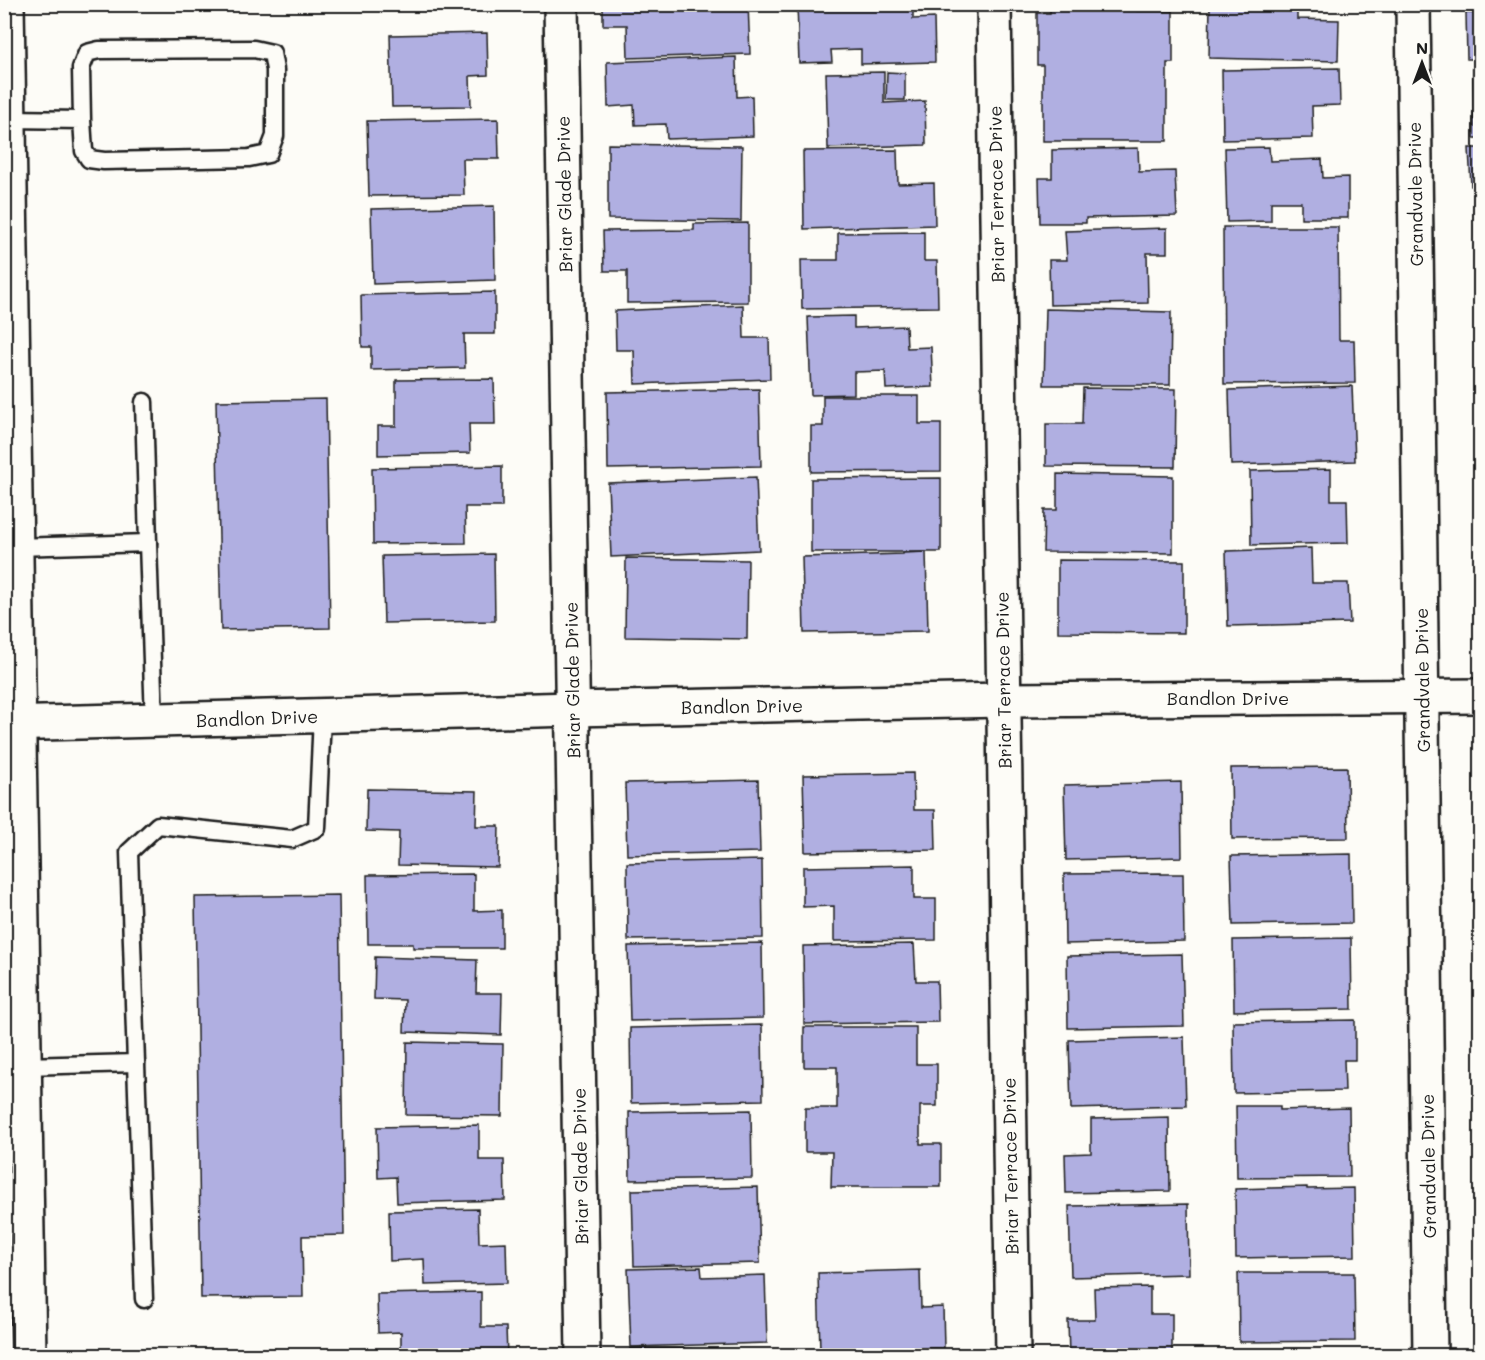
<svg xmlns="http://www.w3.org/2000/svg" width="1485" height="1360" font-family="Mali,sans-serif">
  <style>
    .building { fill: #b0afe1; stroke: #1c1c1c; stroke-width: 1.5 }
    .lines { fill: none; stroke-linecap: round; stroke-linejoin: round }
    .service-casing { stroke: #1c1c1c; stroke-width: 21 }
    .minor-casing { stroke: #1c1c1c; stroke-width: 38 }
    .secondary-casing { stroke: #1c1c1c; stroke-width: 38 }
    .service { stroke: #fdfcf7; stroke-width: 16 }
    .minor { stroke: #fdfcf7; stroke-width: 33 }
    .secondary { stroke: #fdfcf7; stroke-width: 33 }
    .labels { text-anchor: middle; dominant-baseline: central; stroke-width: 4.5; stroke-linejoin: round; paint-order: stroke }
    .street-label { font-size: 18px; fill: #1c1c1c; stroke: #fdfcf7 }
  </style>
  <rect width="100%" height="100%" fill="#fdfcf7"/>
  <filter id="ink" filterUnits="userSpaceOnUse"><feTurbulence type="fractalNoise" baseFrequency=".0167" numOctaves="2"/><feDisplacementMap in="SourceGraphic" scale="12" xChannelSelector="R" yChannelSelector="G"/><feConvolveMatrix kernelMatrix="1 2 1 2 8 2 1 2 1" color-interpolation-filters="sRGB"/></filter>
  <g filter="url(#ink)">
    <g class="building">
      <path d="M 603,4 L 748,4 L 750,54 L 628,58 L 627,25 L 603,25 Z"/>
      <path d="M 797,4 L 913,4 L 913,19 L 934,18 L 935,62 L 861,64 L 861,49 L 831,50 L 832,62 L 799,63 Z"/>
      <path d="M 1050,4 L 1137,4 L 1137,11 L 1173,11 L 1173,63 L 1167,63 L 1167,141 L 1043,141 L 1043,65 L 1037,65 L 1037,13 L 1050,13 Z"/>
      <path d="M 1210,4 L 1297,4 L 1297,19 L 1339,20 L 1338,61 L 1209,58 Z"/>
      <path d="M 1466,13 L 1480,13 L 1480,59 L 1467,59 Z"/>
      <path d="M 487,33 L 488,75 L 470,76 L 471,106 L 392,107 L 390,35 Z"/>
      <path d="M 736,57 L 737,97 L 752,96 L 753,136 L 667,139 L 666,124 L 635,125 L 634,105 L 608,107 L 607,62 Z"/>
      <path d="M 1473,64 L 1480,64 L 1480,138 L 1474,138 Z"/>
      <path d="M 1339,68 L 1340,105 L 1312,106 L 1313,138 L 1223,140 L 1222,70 Z"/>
      <path d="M 884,72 L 884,103 L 925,101 L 926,145 L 828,148 L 826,73 Z"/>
      <path d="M 887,72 L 905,73 L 905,100 L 886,100 Z"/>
      <path d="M 498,119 L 499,159 L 463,159 L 464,195 L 369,196 L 367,121 Z"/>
      <path d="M 608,144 L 742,146 L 741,221 L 608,219 Z"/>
      <path d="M 1269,147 L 1270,161 L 1322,159 L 1323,178 L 1348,177 L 1348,218 L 1301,218 L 1301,202 L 1271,202 L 1271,221 L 1227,222 L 1225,148 Z"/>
      <path d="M 1138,148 L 1139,172 L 1175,171 L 1177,216 L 1086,218 L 1086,223 L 1040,223 L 1039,178 L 1052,178 L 1052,150 Z"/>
      <path d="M 1469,148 L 1480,148 L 1480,186 L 1471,186 Z"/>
      <path d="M 897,150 L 898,184 L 934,183 L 935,225 L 804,229 L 803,151 Z"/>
      <path d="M 494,206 L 495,280 L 373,284 L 371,209 Z"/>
      <path d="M 748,223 L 748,302 L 627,303 L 627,271 L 604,271 L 603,231 L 694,230 L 694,224 Z"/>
      <path d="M 1475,225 L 1480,225 L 1480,297 L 1476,297 Z"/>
      <path d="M 1223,227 L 1338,227 L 1339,340 L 1354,340 L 1355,383 L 1224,384 Z"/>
      <path d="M 1167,228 L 1167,253 L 1147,253 L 1148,303 L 1050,305 L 1049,260 L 1067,260 L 1065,231 Z"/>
      <path d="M 924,232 L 924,261 L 937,261 L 938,307 L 802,309 L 801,260 L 838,260 L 838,233 Z"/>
      <path d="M 495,292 L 495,334 L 464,334 L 465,368 L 371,370 L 371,347 L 362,347 L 361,295 Z"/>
      <path d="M 743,305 L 744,338 L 769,338 L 770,379 L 635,384 L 634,350 L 616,350 L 615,311 Z"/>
      <path d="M 1046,309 L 1171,312 L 1170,385 L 1044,385 Z"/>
      <path d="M 854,316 L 854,328 L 906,326 L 907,348 L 931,347 L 933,387 L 886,389 L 885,371 L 854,372 L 854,394 L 811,395 L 808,317 Z"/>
      <path d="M 494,379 L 495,424 L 469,424 L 470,453 L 378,455 L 378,426 L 396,426 L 396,380 Z"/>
      <path d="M 1352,386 L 1355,461 L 1231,465 L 1229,390 Z"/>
      <path d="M 1083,388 L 1176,389 L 1175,467 L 1046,466 L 1046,424 L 1082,424 Z"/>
      <path d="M 759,389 L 761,466 L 608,469 L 607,392 Z"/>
      <path d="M 1476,391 L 1480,391 L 1480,460 L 1475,460 Z"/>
      <path d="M 823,396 L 919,396 L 919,424 L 941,424 L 941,471 L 811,472 L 811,426 L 823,426 Z"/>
      <path d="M 326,399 L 330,628 L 221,630 L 216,401 Z"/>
      <path d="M 502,466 L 502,507 L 465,507 L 466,543 L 373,544 L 372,468 Z"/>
      <path d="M 1331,469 L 1331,500 L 1347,500 L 1348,543 L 1251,545 L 1250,471 Z"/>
      <path d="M 1478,471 L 1480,471 L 1480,544 Z"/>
      <path d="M 1057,474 L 1173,476 L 1173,553 L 1043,552 L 1044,510 L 1057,510 Z"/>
      <path d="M 756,477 L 759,550 L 611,557 L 608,483 Z"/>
      <path d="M 941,478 L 941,552 L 811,552 L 811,479 Z"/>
      <path d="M 1311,548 L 1312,583 L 1348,583 L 1350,623 L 1228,626 L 1226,551 Z"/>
      <path d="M 926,552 L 928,631 L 804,633 L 802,557 L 903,554 L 903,553 Z"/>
      <rect x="1475" y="552" width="5" height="40"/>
      <path d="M 494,554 L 495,621 L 384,623 L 382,556 Z"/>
      <path d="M 626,558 L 748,560 L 747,639 L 625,637 Z"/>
      <path d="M 1058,560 L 1184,561 L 1184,633 L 1058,632 Z"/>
      <path d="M 1347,767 L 1348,838 L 1232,839 L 1231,768 Z"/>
      <path d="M 913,773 L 914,810 L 935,810 L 936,850 L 805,852 L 803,775 Z"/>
      <path d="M 758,780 L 760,852 L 627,855 L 625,783 Z"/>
      <path d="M 1181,782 L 1182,857 L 1066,860 L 1064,785 Z"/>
      <path d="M 367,789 L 477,791 L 476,826 L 499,826 L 498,867 L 398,865 L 399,832 L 366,831 Z"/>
      <path d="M 1351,854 L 1352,923 L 1233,925 L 1231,856 Z"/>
      <path d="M 762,860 L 763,938 L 628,940 L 627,863 Z"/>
      <path d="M 914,865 L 914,899 L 936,899 L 936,940 L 834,941 L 834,906 L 803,907 L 803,867 Z"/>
      <path d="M 1161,873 L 1161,874 L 1183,874 L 1184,941 L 1065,944 L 1064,874 Z"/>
      <path d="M 474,874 L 474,911 L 502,910 L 502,948 L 413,948 L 413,944 L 368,944 L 367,875 Z"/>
      <path d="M 339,895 L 344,1235 L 302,1236 L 303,1297 L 201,1298 L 195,897 Z"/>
      <path d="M 1351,938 L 1352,1009 L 1234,1011 L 1233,940 Z"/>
      <path d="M 762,943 L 763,1018 L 630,1021 L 628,946 Z"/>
      <path d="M 914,944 L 916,981 L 937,981 L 938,1022 L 804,1024 L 803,946 Z"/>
      <path d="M 1182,954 L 1184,1026 L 1068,1028 L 1067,956 Z"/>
      <path d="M 375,957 L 477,960 L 476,993 L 502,993 L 501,1035 L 404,1032 L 405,1000 L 374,999 Z"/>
      <path d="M 1355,1020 L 1355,1060 L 1344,1060 L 1345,1091 L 1234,1093 L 1233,1022 Z"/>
      <path d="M 762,1025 L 763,1100 L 631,1103 L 630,1028 Z"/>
      <path d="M 804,1027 L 916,1027 L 916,1064 L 937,1064 L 937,1106 L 920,1106 L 920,1144 L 941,1144 L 941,1187 L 831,1187 L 832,1152 L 805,1152 L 805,1108 L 837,1108 L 837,1067 L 804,1067 Z"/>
      <path d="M 1184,1037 L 1186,1106 L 1071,1109 L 1069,1040 Z"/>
      <path d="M 407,1042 L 503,1044 L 502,1116 L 406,1115 Z"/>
      <path d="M 1236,1106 L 1280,1106 L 1280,1110 L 1349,1108 L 1350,1177 L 1237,1178 Z"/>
      <path d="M 751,1110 L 752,1178 L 630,1180 L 629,1112 Z"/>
      <path d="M 1169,1117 L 1170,1191 L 1066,1193 L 1065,1154 L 1091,1153 L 1091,1119 Z"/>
      <path d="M 479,1125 L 479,1160 L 504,1160 L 505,1200 L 397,1203 L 396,1177 L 378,1178 L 377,1127 Z"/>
      <path d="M 758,1187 L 760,1263 L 634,1266 L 632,1190 Z"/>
      <path d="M 1307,1187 L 1307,1189 L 1354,1188 L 1355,1256 L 1236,1258 L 1235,1189 Z"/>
      <path d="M 1188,1204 L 1189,1274 L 1071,1277 L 1069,1206 Z"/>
      <path d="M 478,1209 L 479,1243 L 506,1242 L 507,1283 L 425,1285 L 424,1259 L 390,1261 L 389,1211 Z"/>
      <path d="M 701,1267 L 702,1277 L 765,1275 L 767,1343 L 631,1347 L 628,1269 Z"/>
      <path d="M 920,1270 L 921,1308 L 943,1307 L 944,1348 L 820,1351 L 818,1273 Z"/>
      <path d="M 1238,1273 L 1354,1273 L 1355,1341 L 1239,1342 Z"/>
      <path d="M 1150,1287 L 1150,1314 L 1172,1314 L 1172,1356 L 1069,1356 L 1068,1320 L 1095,1320 L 1094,1288 Z"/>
      <path d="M 481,1292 L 481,1327 L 506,1327 L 507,1356 L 401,1356 L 401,1332 L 378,1333 L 377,1294 Z"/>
      <path d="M 630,1348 L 692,1349 L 692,1356 L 630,1356 Z"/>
      <path d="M 920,1353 L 920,1356 L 837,1356 Z"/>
    </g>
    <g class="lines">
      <defs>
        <g id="service">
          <path d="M 9,119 L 82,120 L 81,68 L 87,53 L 99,50 L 254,49 L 272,53 L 275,70 L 275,136 L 268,154 L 249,158 L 104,161 L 89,159 L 84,151 L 82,120"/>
          <path d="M 144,402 L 148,543"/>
          <path d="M 16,547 L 148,543 L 154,721"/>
          <path d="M 136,1063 L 144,1299"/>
          <path d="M 24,1066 L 136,1063 L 129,852 L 158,825 L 292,839 L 317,828 L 322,716"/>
        </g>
        <g id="minor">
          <path d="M 561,4 L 583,1356"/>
          <path d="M 994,4 L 1013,1356"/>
          <path d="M 1413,4 L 1430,1356"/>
          <path d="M 4,724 L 573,709 L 1003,700 L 1480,696"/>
        </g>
        <path id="secondary" d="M 7,4 L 29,1356"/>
      </defs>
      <use href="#service" class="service-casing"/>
      <use href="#minor" class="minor-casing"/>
      <use href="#secondary" class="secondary-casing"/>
      <use href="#service" class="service"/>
      <use href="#minor" class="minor"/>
      <use href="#secondary" class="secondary"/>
    </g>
  </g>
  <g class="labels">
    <g class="street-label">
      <text transform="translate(564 194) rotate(-91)">Briar Glade Drive</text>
      <text transform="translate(996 194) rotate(-91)">Briar Terrace Drive</text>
      <text transform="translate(1415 194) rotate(-91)">Grandvale Drive</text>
      <text transform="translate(572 680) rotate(-91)">Briar Glade Drive</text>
      <text transform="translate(1003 680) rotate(-91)">Briar Terrace Drive</text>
      <text transform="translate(1422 680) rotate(-91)">Grandvale Drive</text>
      <text x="1228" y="698">Bandlon Drive</text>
      <text transform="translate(742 706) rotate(-1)">Bandlon Drive</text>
      <text transform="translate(257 718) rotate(-2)">Bandlon Drive</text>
      <text transform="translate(580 1166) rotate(-91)">Briar Glade Drive</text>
      <text transform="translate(1010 1166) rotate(-91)">Briar Terrace Drive</text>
      <text transform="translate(1428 1166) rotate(-91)">Grandvale Drive</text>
    </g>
  </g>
  <rect width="1485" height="1360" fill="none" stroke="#fdfcf7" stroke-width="24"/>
  <rect x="12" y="12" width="1461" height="1336" fill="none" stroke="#1c1c1c" stroke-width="2" filter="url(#ink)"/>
  <g transform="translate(1422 63)" stroke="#fdfcf7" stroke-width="4.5" paint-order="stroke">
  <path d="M0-4.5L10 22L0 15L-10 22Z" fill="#1c1c1c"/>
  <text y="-9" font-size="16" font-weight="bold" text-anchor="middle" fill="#1c1c1c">N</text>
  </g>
</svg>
